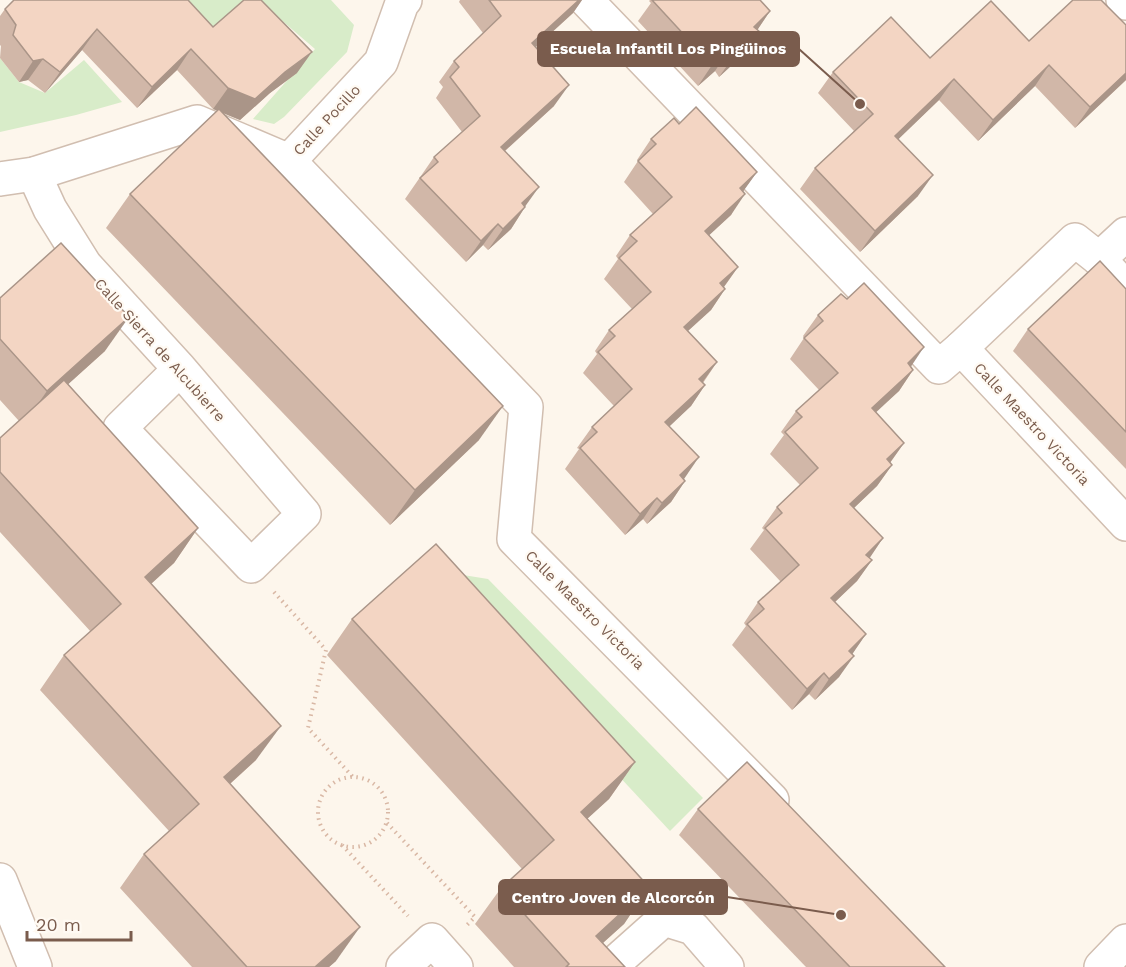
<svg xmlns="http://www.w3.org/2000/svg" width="1126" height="967" font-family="'Work Sans',sans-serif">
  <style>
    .green { fill: #d8ecc9 }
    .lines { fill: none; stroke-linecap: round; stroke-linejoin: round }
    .minor-casing { stroke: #d1beb0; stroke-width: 36 }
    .path { stroke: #d9b8a5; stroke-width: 4; stroke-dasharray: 1.5 4.5; stroke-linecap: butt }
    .minor { stroke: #fff; stroke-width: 33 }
    .wall { fill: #d1b7a8 }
    .shaded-wall { fill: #aa9588 }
    .building { fill: #f3d5c3; stroke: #aa9588; stroke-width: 1.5 }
    .labels { text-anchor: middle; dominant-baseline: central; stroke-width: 4.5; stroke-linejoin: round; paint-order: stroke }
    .street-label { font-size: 15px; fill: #7a5c4d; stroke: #fffaf3 }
    .leader { fill: none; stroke: #7a5c4d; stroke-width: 2 }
    .callout-dot { fill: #7a5c4d; stroke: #fffaf3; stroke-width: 2 }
    .callout { fill: #7a5c4d; stroke: #7a5c4d; stroke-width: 2 }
    .callout-label { font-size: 16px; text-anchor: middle; font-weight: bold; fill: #fff }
  </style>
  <rect width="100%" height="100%" fill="#fdf6ec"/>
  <g class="green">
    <path d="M 182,0 L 250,0 L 216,33 Z"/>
    <path d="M 258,0 L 331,0 L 354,25 L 347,52 L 284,117 L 274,124 L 253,119 L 315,49 Z"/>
    <path d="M 0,58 L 19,82 L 45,93 L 84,60 L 122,102 L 76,115 L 0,132 Z"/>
    <path d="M 426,569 L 488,579 L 703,798 L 670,831 Z"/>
  </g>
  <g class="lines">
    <defs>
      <g id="minor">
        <path d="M 586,0 L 939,367 L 961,348 L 1126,524"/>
        <path d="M 1123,0 L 1126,3"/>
        <path d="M 289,161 L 526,407 L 514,539 L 772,800"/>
        <path d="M 34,174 L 50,209 L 85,265 L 180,369 L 304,514 L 251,566 L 120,428 L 180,369"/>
        <path d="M 0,179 L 34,174 L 197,122 L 289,161 L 381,62 L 402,3 L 405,0"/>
        <path d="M 1126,234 L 1099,259 L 1126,288"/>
        <path d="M 961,348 L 1075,240 L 1099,259"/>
        <path d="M 0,880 L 35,967"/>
        <path d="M 403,967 L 432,940 L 456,967"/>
        <path d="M 610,967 L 664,919 L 693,928 L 727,967"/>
        <path d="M 1101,967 L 1126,941"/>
      </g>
    </defs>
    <use href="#minor" class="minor-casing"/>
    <g class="path">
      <path d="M 274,592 L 326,650 L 308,728 L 353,777"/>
      <circle cx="353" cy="812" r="35"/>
      <path d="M 387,823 L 475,917 L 465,927"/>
      <path d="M 342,845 L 408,916"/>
    </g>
    <use href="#minor" class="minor"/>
  </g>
  <g class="wall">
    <path d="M 460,0 L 582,0 L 573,13 L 536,47 L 554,106 L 505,151 L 525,207 L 511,229 L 488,250 L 483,245 L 466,262 L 405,199 L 434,157 L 462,132 L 436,98 L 443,87 L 439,82 L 454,61 L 483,33 L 459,2 Z"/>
    <path d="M 650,0 L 760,0 L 770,11 L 757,30 L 745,53 L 719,77 L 715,71 L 698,86 L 638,21 L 651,3 L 649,1 Z"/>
    <path d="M 5,9 L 213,27 L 297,73 L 270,93 L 240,120 L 221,112 L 479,440 L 390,525 L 106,228 L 130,194 L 218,110 L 213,109 L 177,70 L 137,108 L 82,50 L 45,93 L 28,80 L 19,82 L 0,58 L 1,46 L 0,45 L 0,16 Z"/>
    <path d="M 1126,25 L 1126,80 L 1075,128 L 1035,86 L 978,141 L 939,100 L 898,139 L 918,196 L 860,252 L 800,189 L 815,168 L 854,131 L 818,93 L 833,72 L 930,58 Z"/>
    <path d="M 679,124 L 757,172 L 743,191 L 731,215 L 709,235 L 738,267 L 724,287 L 725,289 L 711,310 L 688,331 L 717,362 L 703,383 L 705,385 L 691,406 L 669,426 L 684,479 L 685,481 L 671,502 L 647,524 L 643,519 L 625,535 L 565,469 L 579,449 L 577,448 L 592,427 L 614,406 L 583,373 L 597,354 L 595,351 L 609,330 L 632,309 L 604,279 L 618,259 L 616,256 L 630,235 L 653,214 L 624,182 L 638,161 L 637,160 L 651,139 Z"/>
    <path d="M 1126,289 L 1126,469 L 1013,351 L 1028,329 Z"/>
    <path d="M 0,298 L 105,351 L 68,384 L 198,528 L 174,563 L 151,584 L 256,760 L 230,784 L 336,961 L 329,967 L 192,967 L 120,888 L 144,854 L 169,831 L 40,690 L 64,655 L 91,632 L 0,532 L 0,438 L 19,421 L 0,400 Z"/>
    <path d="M 818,315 L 911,367 L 913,370 L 899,391 L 875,412 L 904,443 L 890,463 L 892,465 L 877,486 L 854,508 L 883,538 L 869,558 L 872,560 L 857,581 L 835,602 L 866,634 L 852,654 L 839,677 L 815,700 L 809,694 L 792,710 L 732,645 L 746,626 L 744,623 L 758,602 L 781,582 L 750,549 L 764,530 L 762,528 L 777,507 L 800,485 L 770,454 L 784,435 L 781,432 L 796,411 L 819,390 L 790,359 L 804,338 L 803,336 Z"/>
    <path d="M 352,619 L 635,762 L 609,799 L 587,819 L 649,887 L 624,924 L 603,943 L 625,967 L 514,967 L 475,924 L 501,888 L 522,869 L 327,655 Z"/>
    <path d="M 698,809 L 945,967 L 806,967 L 679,835 Z"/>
  </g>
  <g class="shaded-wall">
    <path d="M 579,0 L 582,0 L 573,13 L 517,64 L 532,43 Z"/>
    <path d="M 770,11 L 756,32 L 754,27 Z"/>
    <path d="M 97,29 L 82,50 L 45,93 L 60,72 Z"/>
    <path d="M 760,32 L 745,53 L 719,77 L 734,56 Z"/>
    <path d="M 191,49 L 177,70 L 137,108 L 152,87 Z"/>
    <path d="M 729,50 L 715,71 L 698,86 L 712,65 Z"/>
    <path d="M 312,52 L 297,73 L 270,93 L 240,120 L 213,109 L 228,88 L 285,72 Z"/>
    <path d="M 43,59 L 28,80 L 19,82 L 33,61 Z"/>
    <path d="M 1049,65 L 1035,86 L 978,141 L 993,120 Z"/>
    <path d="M 1126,73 L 1126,80 L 1075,128 L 1090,107 Z"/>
    <path d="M 954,79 L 939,100 L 880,157 L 895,136 Z"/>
    <path d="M 569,85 L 554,106 L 486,168 L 501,147 Z"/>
    <path d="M 757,172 L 742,193 L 740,188 Z"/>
    <path d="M 933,175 L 918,196 L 860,252 L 875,231 Z"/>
    <path d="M 539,187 L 524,208 L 522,203 Z"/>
    <path d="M 745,194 L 731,215 L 691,252 L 705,231 Z"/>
    <path d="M 525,207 L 511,229 L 488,250 L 503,229 Z"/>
    <path d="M 498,224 L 483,245 L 466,262 L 481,241 Z"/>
    <path d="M 738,267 L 723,288 L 720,283 Z"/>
    <path d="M 725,289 L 711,310 L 669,348 L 684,327 Z"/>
    <path d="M 129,317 L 105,351 L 23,425 L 47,391 Z"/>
    <path d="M 924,347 L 910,368 L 908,363 Z"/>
    <path d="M 717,362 L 702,383 L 699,379 Z"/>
    <path d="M 913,370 L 899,391 L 857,430 L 872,408 Z"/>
    <path d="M 705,385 L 691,406 L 651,444 L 665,422 Z"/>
    <path d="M 503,406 L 479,440 L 390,525 L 415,490 Z"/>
    <path d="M 904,443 L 889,464 L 887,459 Z"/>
    <path d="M 699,457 L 684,479 L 665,496 L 680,475 Z"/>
    <path d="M 892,465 L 877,486 L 836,525 L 850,504 Z"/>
    <path d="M 685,481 L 671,502 L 647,524 L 662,503 Z"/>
    <path d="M 657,498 L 643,519 L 625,535 L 640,514 Z"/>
    <path d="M 198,528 L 174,563 L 121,611 L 145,577 Z"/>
    <path d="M 883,538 L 869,559 L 866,555 Z"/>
    <path d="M 872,560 L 857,581 L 817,619 L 831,598 Z"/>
    <path d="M 866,634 L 851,656 L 849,651 Z"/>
    <path d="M 854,656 L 839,677 L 815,700 L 829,679 Z"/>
    <path d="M 824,673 L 809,694 L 792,710 L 807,689 Z"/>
    <path d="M 281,726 L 256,760 L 200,811 L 224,777 Z"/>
    <path d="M 635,762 L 609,799 L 555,848 L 581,812 Z"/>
    <path d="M 649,887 L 624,924 L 576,967 L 596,936 Z"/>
    <path d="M 360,927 L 336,961 L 329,967 L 315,967 Z"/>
  </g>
  <g class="building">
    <path d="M 14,0 L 188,0 L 213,27 L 244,0 L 261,0 L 312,52 L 285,72 L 255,99 L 228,88 L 191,49 L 152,87 L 97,29 L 60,72 L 43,59 L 33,61 L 13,35 L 16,25 L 5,9 Z"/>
    <path d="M 489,0 L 579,0 L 532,43 L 569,85 L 501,147 L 539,187 L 522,203 L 525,207 L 503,229 L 498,224 L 481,241 L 420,178 L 438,162 L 434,157 L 480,116 L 450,77 L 459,67 L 454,61 L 501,16 Z"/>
    <path d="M 652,0 L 760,0 L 770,11 L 754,27 L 760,32 L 734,56 L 729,50 L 712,65 Z"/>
    <path d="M 1073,0 L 1101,0 L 1126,25 L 1126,73 L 1090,107 L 1049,65 L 993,120 L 954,79 L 895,136 L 933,175 L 875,231 L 815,168 L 873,114 L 833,72 L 891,17 L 930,58 L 991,1 L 1029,41 Z"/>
    <path d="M 696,107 L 757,172 L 740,188 L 745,194 L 705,231 L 738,267 L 720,283 L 725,289 L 684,327 L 717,362 L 699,379 L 705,385 L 665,422 L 699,457 L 680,475 L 685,481 L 662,503 L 657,498 L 640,514 L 580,448 L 597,432 L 592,427 L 632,389 L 598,352 L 615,336 L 609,330 L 651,292 L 619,258 L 637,241 L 630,235 L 672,197 L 638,161 L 656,144 L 651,139 L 674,118 L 679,124 Z"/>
    <path d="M 219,109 L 503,406 L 415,490 L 130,194 Z"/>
    <path d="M 61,243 L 129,317 L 47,391 L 0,339 L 0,298 Z"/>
    <path d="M 1100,261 L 1126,289 L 1126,432 L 1028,329 Z"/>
    <path d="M 864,283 L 924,347 L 908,363 L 913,370 L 872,408 L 904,443 L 887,459 L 892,465 L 850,504 L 883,538 L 866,555 L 872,560 L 831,598 L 866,634 L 849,651 L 854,656 L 829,679 L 824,673 L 807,689 L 747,624 L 764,609 L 758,602 L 799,565 L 765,528 L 782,513 L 777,507 L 818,468 L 785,432 L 802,417 L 796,411 L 838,373 L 804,338 L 823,321 L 818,315 L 841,294 L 847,299 Z"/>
    <path d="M 64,380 L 198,528 L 145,577 L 281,726 L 224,777 L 360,927 L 315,967 L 247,967 L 144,854 L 199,804 L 64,655 L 121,604 L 0,472 L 0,438 Z"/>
    <path d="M 436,544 L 635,762 L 581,812 L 649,887 L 596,936 L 625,967 L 566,967 L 569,964 L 501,888 L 554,840 L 352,619 Z"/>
    <path d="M 747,762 L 945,967 L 850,967 L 698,809 Z"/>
  </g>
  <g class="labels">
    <g class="street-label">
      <text transform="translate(327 120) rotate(-47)">Calle Pocillo</text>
      <text transform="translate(160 350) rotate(48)">Calle Sierra de Alcubierre</text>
      <text transform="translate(1032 424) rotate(47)">Calle Maestro Victoria</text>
      <text transform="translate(585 610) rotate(45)">Calle Maestro Victoria</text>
    </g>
  </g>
  <path class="leader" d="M860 104L799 49M841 915L727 897"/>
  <g class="callout-dot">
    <circle cx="860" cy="104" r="6"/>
    <circle cx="841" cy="915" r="6"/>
  </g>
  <g class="callout">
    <rect x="538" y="32" width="261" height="34" rx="6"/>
    <rect x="499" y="880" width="228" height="34" rx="6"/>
  </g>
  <g class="callout-label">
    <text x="668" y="54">Escuela Infantil Los Pingüinos</text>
    <text x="613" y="903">Centro Joven de Alcorcón</text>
  </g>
  <path d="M27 931v9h104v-9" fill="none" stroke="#7a5c4d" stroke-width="3"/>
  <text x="36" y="931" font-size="18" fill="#7a5c4d" stroke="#fffaf3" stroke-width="4.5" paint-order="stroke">20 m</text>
</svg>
